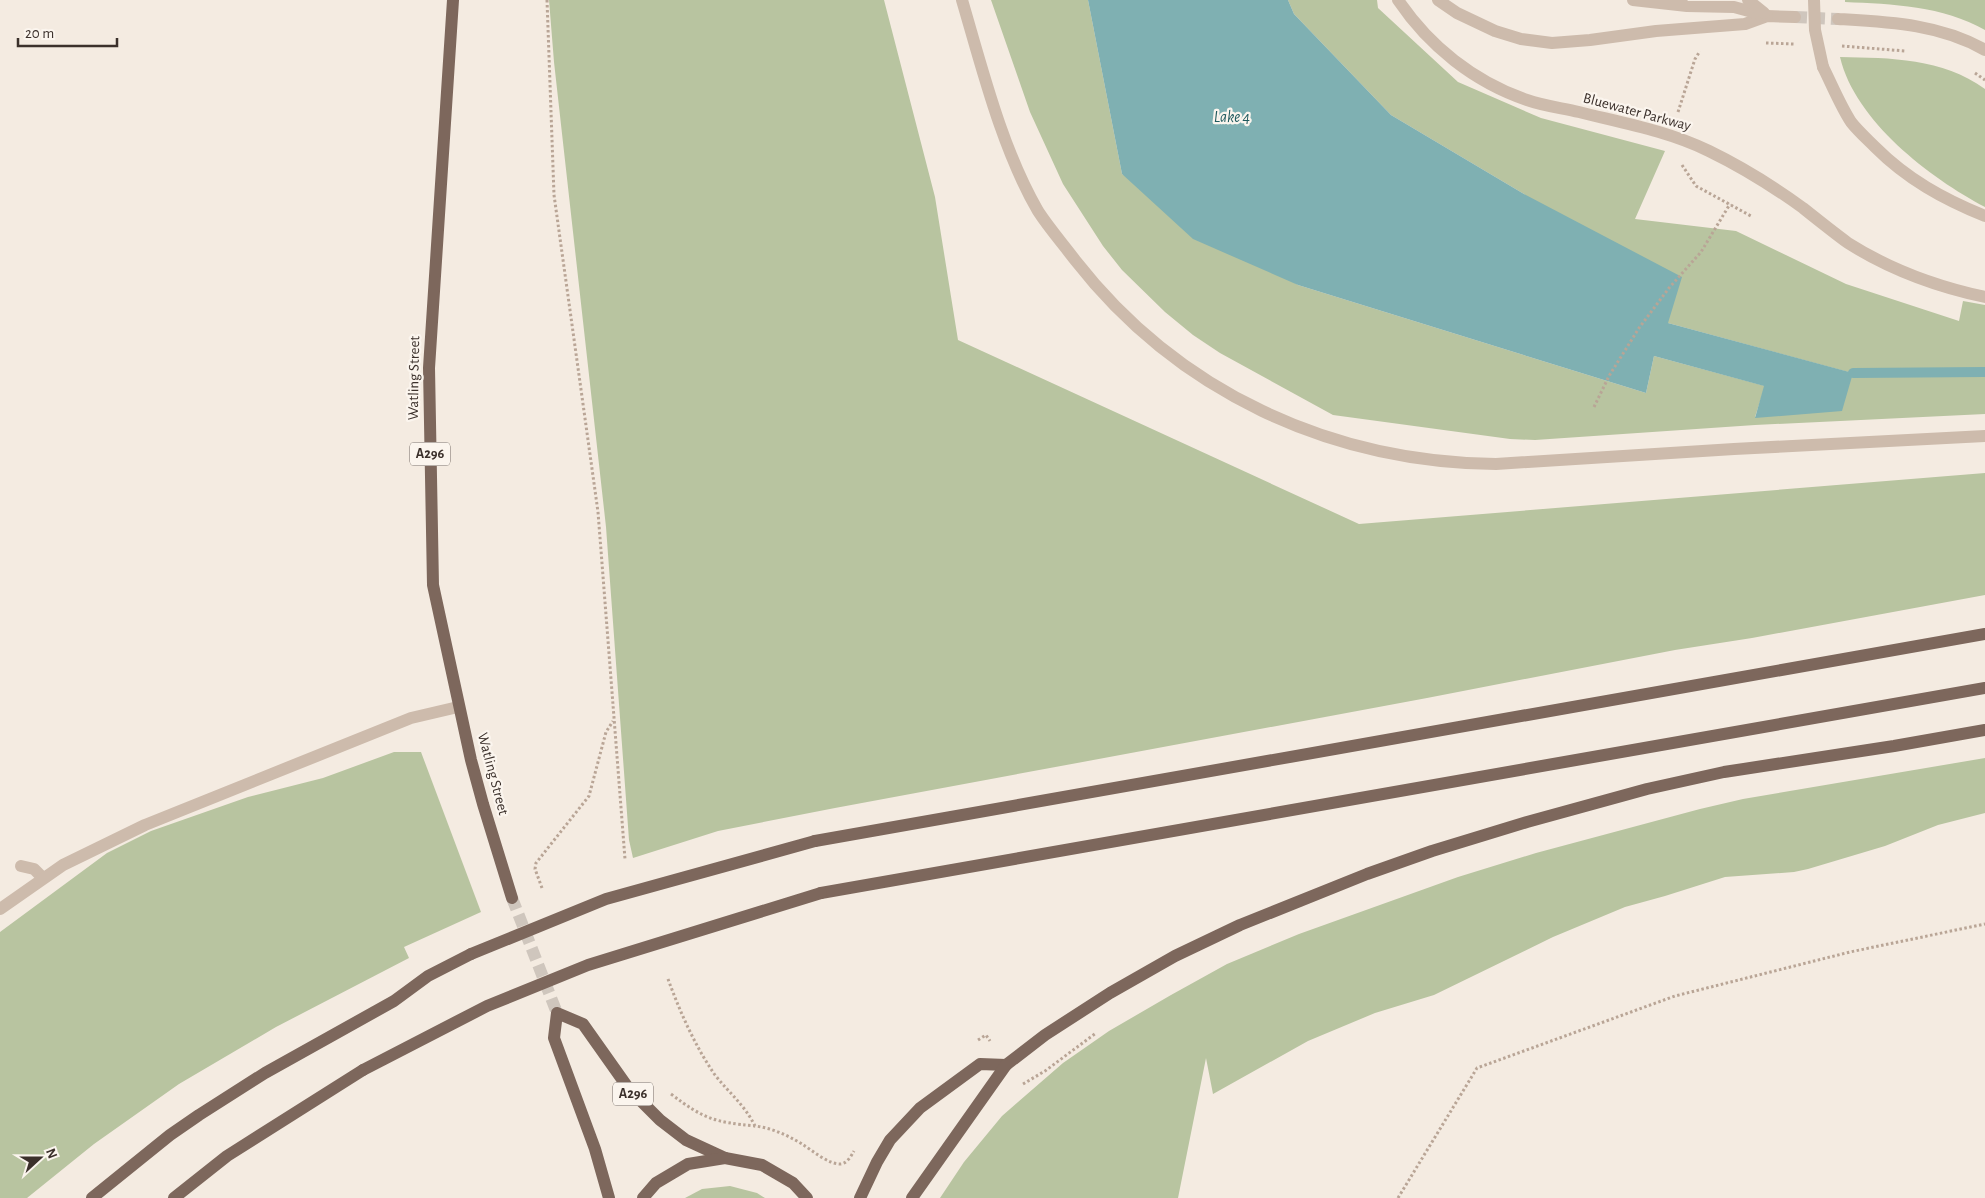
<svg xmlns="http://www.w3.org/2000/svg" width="1985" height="1198" font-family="'Alegreya Sans',sans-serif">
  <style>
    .green { fill: #b8c4a0 }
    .water { fill: #7fb0b2 }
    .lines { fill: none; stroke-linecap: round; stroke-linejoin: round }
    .stream { stroke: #7fb0b2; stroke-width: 10 }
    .minor-tunnel { stroke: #cfc6bd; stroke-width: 12; stroke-dasharray: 12 6; stroke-linecap: butt }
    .major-tunnel { stroke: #cfc6bd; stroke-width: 12; stroke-dasharray: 12 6; stroke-linecap: butt }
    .path { stroke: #b9a596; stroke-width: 3; stroke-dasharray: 2.5 2.5; stroke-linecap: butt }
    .minor { stroke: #cdbbac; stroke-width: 12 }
    .major { stroke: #7d675c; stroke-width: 12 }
    .minor-bridge { stroke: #cdbbac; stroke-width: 12 }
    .major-bridge { stroke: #7d675c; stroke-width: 12 }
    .labels { text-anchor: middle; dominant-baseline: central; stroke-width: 4.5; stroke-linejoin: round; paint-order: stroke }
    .shield { fill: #fbf5ee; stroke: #756b66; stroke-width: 1 }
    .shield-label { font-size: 14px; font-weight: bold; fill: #3b302b }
    .street-label { font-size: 15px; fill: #3b302b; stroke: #fbf5ee }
    .water-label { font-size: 16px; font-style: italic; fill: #1f5a5e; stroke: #fbf5ee }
  </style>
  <rect width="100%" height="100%" fill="#f4ebe1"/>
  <g class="green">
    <path d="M 549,0 L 884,0 L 935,197 L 958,340 L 1359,524 L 1985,473 L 1985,595 L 1752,638 L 1675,650 L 1427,698 L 835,808 L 718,831 L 633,858 L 629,840 L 606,527 L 554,62 Z"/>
    <path d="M 991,0 L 1088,0 L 1122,174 L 1298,285 L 1646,393 L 1654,356 L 1765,386 L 1755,417 L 1852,373 L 1668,323 L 1524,194 L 1391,115 L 1294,14 L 1288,0 L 1377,0 L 1378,8 L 1458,82 L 1541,118 L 1665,151 L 1635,219 L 1736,231 L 1846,284 L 1959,321 L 1963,301 L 1985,305 L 1985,414 L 1755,425 L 1535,440 L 1510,439 L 1333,415 L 1220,353 L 1193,335 L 1165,312 L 1122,270 L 1103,246 L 1063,184 L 1030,112 Z"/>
    <path d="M 1845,0 L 1985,0 L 1985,30 C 1943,6 1892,4 1845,2 Z"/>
    <path d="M 1840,57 C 1891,58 1942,58 1985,89 L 1985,207 C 1930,178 1855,121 1840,57 Z"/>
    <path d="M 394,752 L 421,752 L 481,912 L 404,947 L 409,958 L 276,1027 L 179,1084 L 94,1144 L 27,1198 L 0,1198 L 0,932 L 107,853 L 151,831 L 248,797 L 323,778 Z"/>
    <path d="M 1985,758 L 1985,813 L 1938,825 L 1885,846 L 1808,869 L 1794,872 L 1725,877 L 1665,896 L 1625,907 L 1553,937 L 1434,995 L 1375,1013 L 1308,1041 L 1213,1094 L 1206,1058 L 1178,1198 L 940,1198 L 964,1162 L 1002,1116 L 1063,1063 L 1109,1031 L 1171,995 L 1227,964 L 1299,934 L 1458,877 L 1536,853 L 1700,809 L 1743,799 Z"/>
    <path d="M 730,1186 L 757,1193 L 765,1198 L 685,1198 L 702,1189 Z"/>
  </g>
  <path class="water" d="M 1088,0 L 1288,0 L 1294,14 L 1391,115 L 1524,194 L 1682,277 L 1668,323 L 1853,373 L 1842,411 L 1755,418 L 1764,386 L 1654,356 L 1646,393 L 1298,285 L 1193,239 L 1122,174 Z"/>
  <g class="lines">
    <path class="stream" d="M 1853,373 L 1985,372"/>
    <path class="minor-tunnel" d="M 1795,17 L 1838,19"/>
    <path class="major-tunnel" d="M 512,898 L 557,1013"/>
    <g class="path">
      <path d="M 547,0 L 554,195 L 598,512 L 625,859"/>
      <path d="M 1766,43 L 1794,44"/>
      <path d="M 1842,46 L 1905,51"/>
      <path d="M 1975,73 L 1985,80"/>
      <path d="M 1678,112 L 1695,59 L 1700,51"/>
      <path d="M 1682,165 L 1696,186 L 1751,216"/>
      <path d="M 1594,407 L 1609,376 L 1639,328 L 1669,288 L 1701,252 L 1730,204"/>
      <path d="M 542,888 L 535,869 L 536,863 L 589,796 L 606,732 L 613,721"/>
      <path d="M 668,979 C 680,1012 695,1046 715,1075 C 729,1093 744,1104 755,1126 C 772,1128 787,1135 802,1144 C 813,1151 828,1164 840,1164 C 847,1164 851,1156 854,1151"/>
      <path d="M 978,1040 L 986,1035 L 990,1041"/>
      <path d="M 1023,1084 L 1045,1071 L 1096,1033"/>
      <path d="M 671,1094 C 704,1119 714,1122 755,1126"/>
      <path d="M 1398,1198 L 1477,1068 L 1675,996 L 1850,952 L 1985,924"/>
    </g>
    <g class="minor">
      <path d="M 962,0 C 982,68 1002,149 1038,211 C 1049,228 1063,244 1075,260 C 1178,392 1330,462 1496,464 L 1734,449 L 1985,436"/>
      <path d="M 1398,0 C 1429,46 1474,82 1527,100 C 1544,106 1562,108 1579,112 C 1623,123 1668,131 1709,151 C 1742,167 1774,187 1803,208 C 1818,220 1833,232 1848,243 C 1889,269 1938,287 1985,297"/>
      <path d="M 1438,0 L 1457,13 L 1495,31 L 1521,39 L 1552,43 L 1590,40 L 1656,31 L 1745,24 L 1767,16 L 1795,17"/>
      <path d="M 1633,0 L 1687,6 L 1734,7 L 1767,16"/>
      <path d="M 1748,0 L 1764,13"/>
      <path d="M 1838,19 C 1889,22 1940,24 1985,50"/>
      <path d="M 1823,67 C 1832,85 1840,105 1851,122 C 1858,131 1867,139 1875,147 C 1907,179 1943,199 1985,216"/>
      <path d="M 21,866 L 34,869 L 43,878"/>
      <path d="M 0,909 L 63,865 L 145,825 L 411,718 L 458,707"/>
    </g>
    <g class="major">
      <path d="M 453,0 L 429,368 L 433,585 L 471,760 L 483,804 L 512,898"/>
      <path d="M 815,841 L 1985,634"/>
      <path d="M 821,893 L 1985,688"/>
      <path d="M 92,1198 L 170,1135 L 199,1115 L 265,1073 L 394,1001 L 428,976 L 471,954"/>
      <path d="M 174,1198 L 227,1156 L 363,1070"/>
      <path d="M 609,1198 L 595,1149 L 554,1038 L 557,1013 L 583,1024 L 629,1089 L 660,1120 L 686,1140 L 725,1158"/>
      <path d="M 643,1198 L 656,1183 L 688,1164 L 725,1158 L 762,1165 L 793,1183 L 807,1198"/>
      <path d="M 860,1198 L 877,1162 L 890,1140 L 920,1108 L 980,1064 L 1006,1065"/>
      <path d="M 912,1198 L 1006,1065 L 1045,1035 L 1110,993 L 1175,956 L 1240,925 L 1367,874 L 1432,851 L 1527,822 L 1647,789 L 1724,772 L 1894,746 L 1985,730"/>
    </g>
    <path class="minor-bridge" d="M 1814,0 L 1815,30 L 1823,67"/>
    <g class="major-bridge">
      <path d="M 471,954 L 606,899 L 815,841"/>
      <path d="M 363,1070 L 487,1006 L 588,965 L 821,893"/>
    </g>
  </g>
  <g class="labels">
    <g class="shield">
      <rect x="410" y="442.5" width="40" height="23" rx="4"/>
      <rect x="613" y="1082.5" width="40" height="23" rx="4"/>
    </g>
    <g class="shield-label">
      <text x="430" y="454">A296</text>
      <text x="633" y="1094">A296</text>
    </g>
    <g class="street-label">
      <text transform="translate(1637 112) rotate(15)">Bluewater Parkway</text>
      <text transform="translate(414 378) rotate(-89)">Watling Street</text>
      <text transform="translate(493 774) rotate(75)">Watling Street</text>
    </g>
    <g class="water-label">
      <text x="1232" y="117">Lake 4</text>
    </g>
  </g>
  <g transform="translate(40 1158) rotate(69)" stroke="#fbf5ee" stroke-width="4" paint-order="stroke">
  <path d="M0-4L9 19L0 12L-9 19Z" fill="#3b302b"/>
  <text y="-8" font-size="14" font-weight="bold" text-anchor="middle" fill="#3b302b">N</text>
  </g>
  <path d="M18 38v8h99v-8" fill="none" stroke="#3b302b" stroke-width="2.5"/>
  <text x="25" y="38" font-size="15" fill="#3b302b" stroke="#fbf5ee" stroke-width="4" paint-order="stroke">20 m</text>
</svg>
